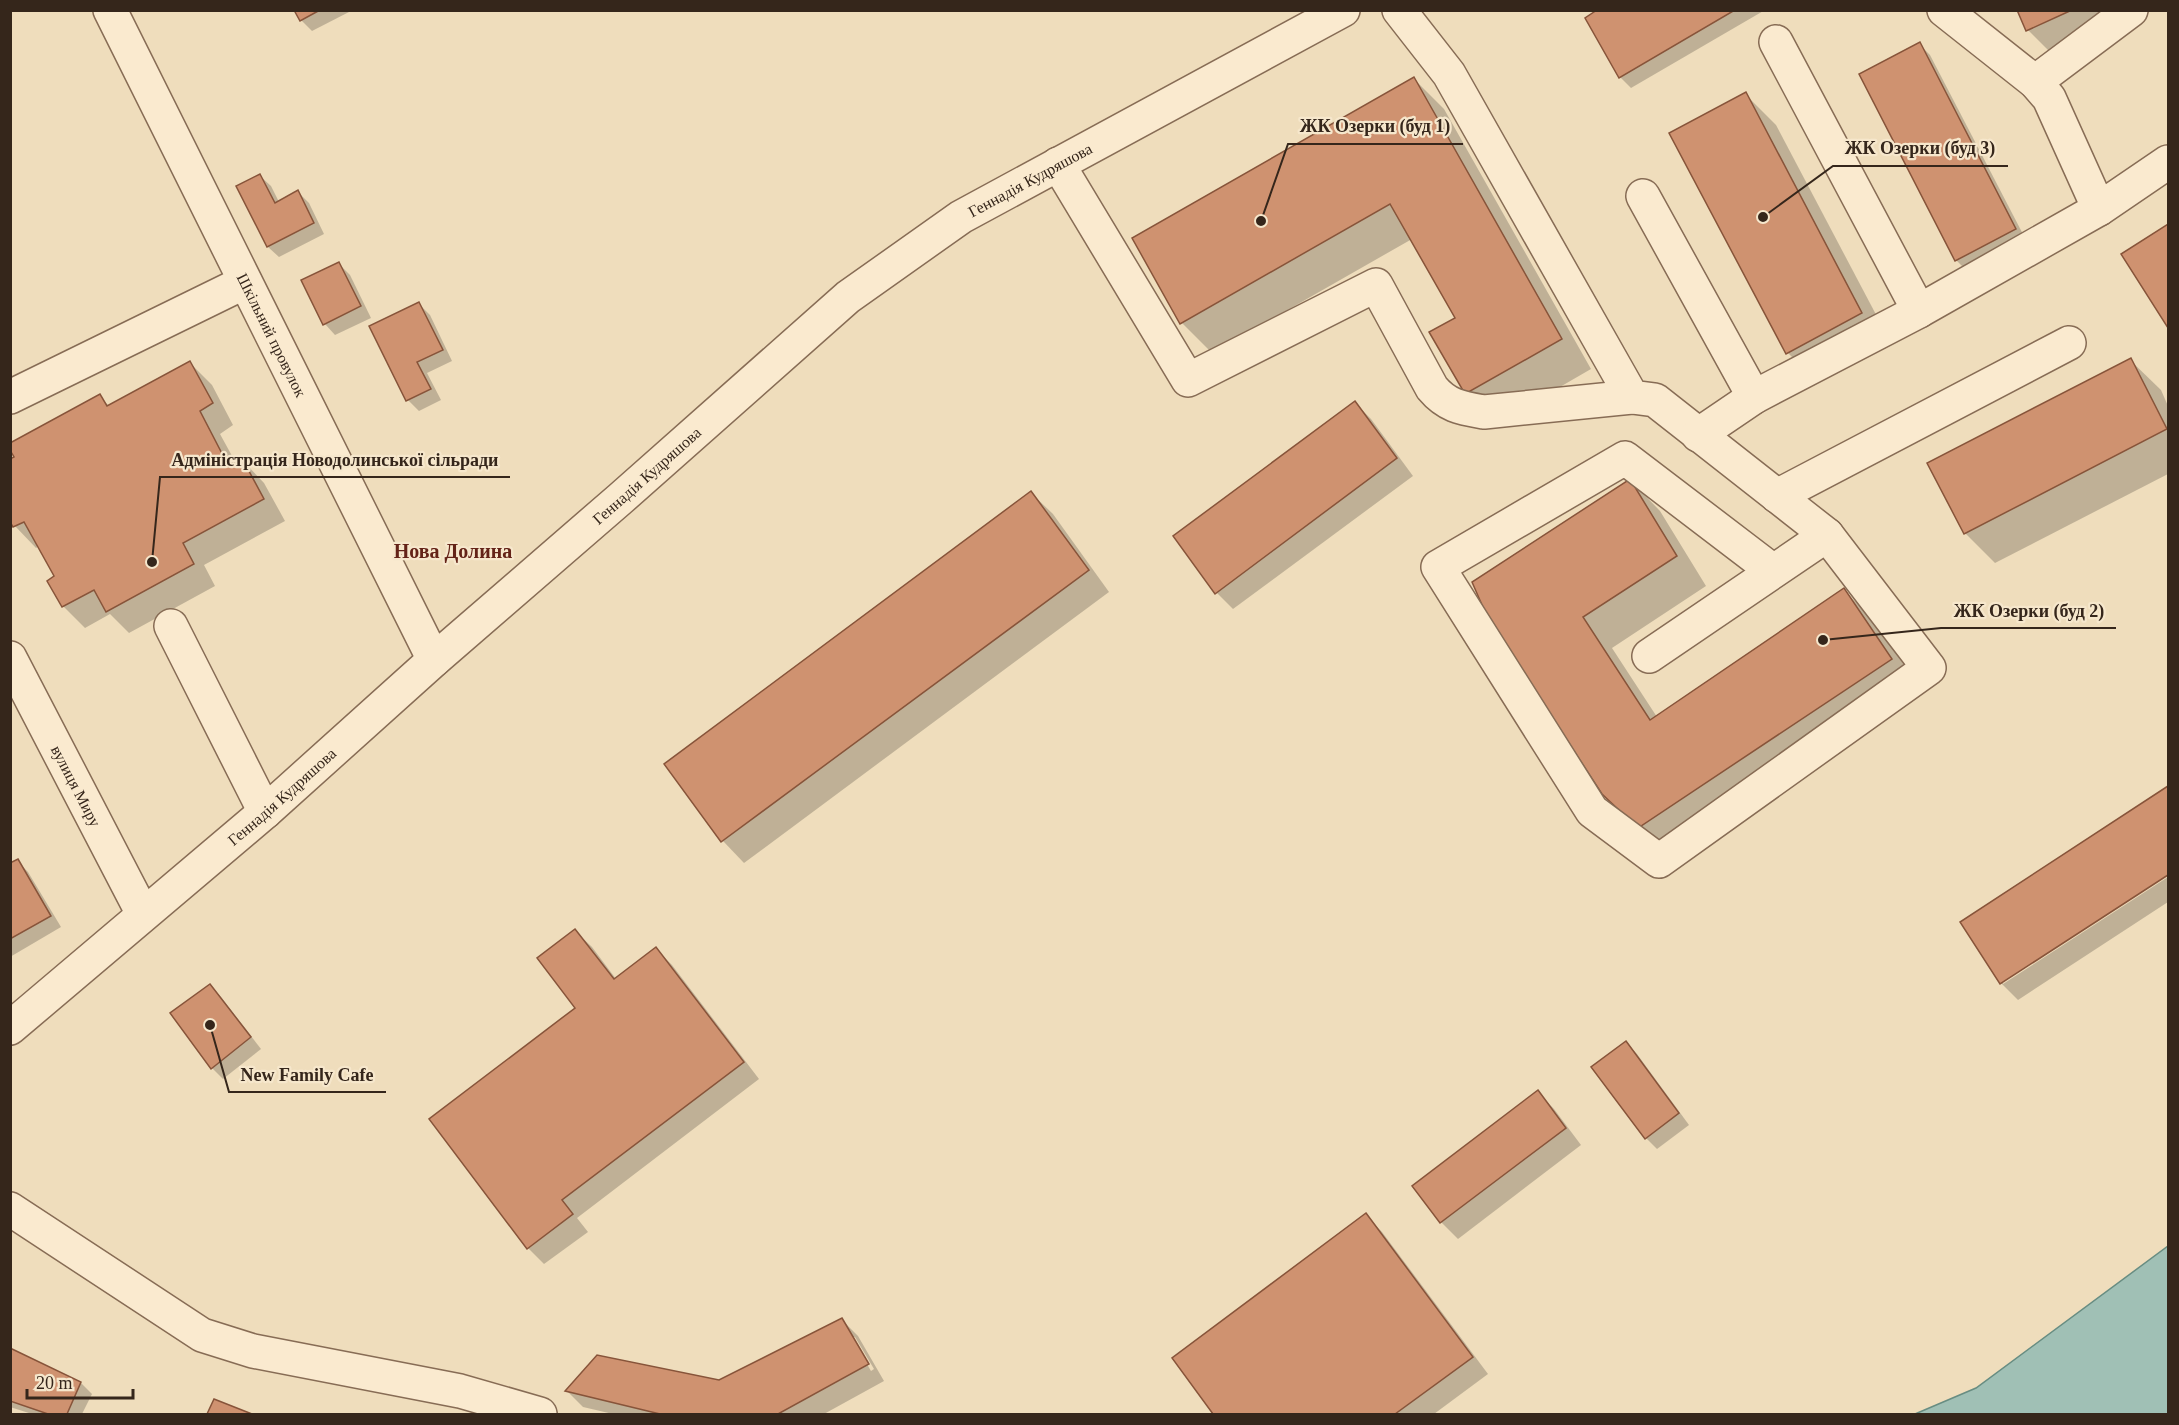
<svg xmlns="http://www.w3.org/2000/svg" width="2179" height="1425" font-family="'Times New Roman',serif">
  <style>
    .water { fill: #a0c0b5; stroke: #688d82; stroke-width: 1.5 }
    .shadow { fill: #0003; fill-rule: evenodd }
    .building { fill: #cf9270; stroke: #87543a; stroke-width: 1.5 }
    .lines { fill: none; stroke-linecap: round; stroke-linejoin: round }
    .minor-casing { stroke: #876c55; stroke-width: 36 }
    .minor { stroke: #faeacf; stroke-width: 33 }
    .labels { text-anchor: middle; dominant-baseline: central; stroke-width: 4.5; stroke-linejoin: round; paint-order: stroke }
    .street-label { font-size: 16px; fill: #35261b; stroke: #f6e7cc }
    .quarter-label { font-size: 20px; font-weight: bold; fill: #642318; stroke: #f6e7cc }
    .leader { fill: none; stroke: #35261b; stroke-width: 2 }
    .callout-dot { fill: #35261b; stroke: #f6e7cc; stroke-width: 2 }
    .callout-label { font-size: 18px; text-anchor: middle; font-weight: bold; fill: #35261b; stroke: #f6e7cc; stroke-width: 4.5; stroke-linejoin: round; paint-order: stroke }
  </style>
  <rect width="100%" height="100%" fill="#efddbc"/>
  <path class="water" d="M 2168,1246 L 2168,1414 L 1915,1414 L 1976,1388 Z"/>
  <g class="shadow">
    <path d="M 296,10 L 349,10 L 349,12 L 312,31 L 301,20 Z"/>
    <path d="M 1600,10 L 1765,10 L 1631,88 L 1620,77 Z"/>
    <path d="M 2019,10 L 2140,10 L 2145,21 L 2058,60 L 2028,30 Z"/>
    <path d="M 1919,44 L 1930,55 L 2026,240 L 1967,271 L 1956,260 Z"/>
    <path d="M 1414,79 L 1444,109 L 1591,369 L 1496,424 L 1466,393 L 1457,319 L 1412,239 L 1212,353 L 1182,323 Z"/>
    <path d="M 1745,94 L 1776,125 L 1891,343 L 1818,383 L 1788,353 Z"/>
    <path d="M 260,176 L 271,186 L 279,202 L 298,192 L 309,203 L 324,234 L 279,257 L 268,247 L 238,187 Z"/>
    <path d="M 2168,226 L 2168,323 L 2124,255 Z"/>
    <path d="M 339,264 L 350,275 L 371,318 L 335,335 L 325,324 L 303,281 Z"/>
    <path d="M 419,304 L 430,315 L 452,361 L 427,373 L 441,400 L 419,411 L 408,400 L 371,327 Z"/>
    <path d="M 2130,360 L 2161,390 L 2168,406 L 2168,474 L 1995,563 L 1965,533 Z"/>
    <path d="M 190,363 L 212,385 L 233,425 L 220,434 L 237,465 L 243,461 L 264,483 L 285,521 L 204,565 L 215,586 L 129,633 L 110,614 L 85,628 L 63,606 L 49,581 L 56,577 L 39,546 L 36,548 L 15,526 L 99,396 L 110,407 Z"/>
    <path d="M 1355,403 L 1371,419 L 1413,476 L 1233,609 L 1217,593 Z"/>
    <path d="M 1630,480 L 1660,511 L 1706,586 L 1612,648 L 1657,717 L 1844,590 L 1874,621 L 1921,690 L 1669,857 L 1634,824 L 1490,621 Z"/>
    <path d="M 1031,493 L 1053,514 L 1109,592 L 744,863 L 723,841 L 666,764 Z"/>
    <path d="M 2168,788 L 2168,873 L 2003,980 L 2003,984 L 2168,877 L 2168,902 L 2018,1000 L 2001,983 L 1962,922 Z"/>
    <path d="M 17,861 L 28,872 L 61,927 L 10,957 L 10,865 Z"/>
    <path d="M 575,931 L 592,947 L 616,979 L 656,949 L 672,965 L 759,1079 L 577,1218 L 588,1232 L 544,1264 L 528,1248 L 577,1009 Z"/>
    <path d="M 210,986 L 221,997 L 261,1049 L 223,1079 L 212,1068 Z"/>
    <path d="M 1626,1043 L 1637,1054 L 1689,1125 L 1657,1149 L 1646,1138 Z"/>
    <path d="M 1538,1092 L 1554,1109 L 1581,1145 L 1458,1239 L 1441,1222 L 1414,1186 Z"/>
    <path d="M 1366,1215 L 1382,1232 L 1488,1374 L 1434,1414 L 1215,1414 L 1174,1358 Z"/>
    <path d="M 842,1320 L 858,1336 L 884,1381 L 824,1414 L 613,1414 L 583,1407 L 567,1391 L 720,1381 ZM 851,1337 L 855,1337 L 874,1369 L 871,1371 Z"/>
    <path d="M 10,1350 L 81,1383 L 92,1394 L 82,1414 L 32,1414 L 10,1407 Z"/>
    <path d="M 214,1401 L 248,1414 L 209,1414 Z"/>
  </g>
  <g class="building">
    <path d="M 294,10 L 320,10 L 300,21 Z"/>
    <path d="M 1597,10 L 1735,10 L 1619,78 L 1585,18 Z"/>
    <path d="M 2017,10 L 2072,10 L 2026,31 Z"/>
    <path d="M 1920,42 L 2016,229 L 1955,261 L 1859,74 Z"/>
    <path d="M 1414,77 L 1562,339 L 1465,394 L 1429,332 L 1455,318 L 1390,204 L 1180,324 L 1132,238 Z"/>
    <path d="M 1746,92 L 1862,313 L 1786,354 L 1669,133 Z"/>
    <path d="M 260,174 L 275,203 L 298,190 L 314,223 L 267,247 L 236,186 Z"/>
    <path d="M 2168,224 L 2168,328 L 2121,254 Z"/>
    <path d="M 339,262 L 361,306 L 323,325 L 301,280 Z"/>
    <path d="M 419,302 L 443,350 L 417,362 L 431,389 L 406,401 L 369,326 Z"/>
    <path d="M 2131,358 L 2167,429 L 1964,534 L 1927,463 Z"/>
    <path d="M 190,361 L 213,403 L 200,411 L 229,467 L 243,460 L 264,499 L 183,543 L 194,564 L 106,612 L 94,590 L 62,607 L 47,581 L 54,576 L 24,522 L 13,527 L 10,522 L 10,459 L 14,457 L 10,450 L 10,443 L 100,394 L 107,406 Z"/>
    <path d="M 1355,401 L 1397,458 L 1215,594 L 1173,536 Z"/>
    <path d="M 1630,479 L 1677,556 L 1583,617 L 1650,720 L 1844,588 L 1892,659 L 1638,828 L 1602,794 L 1489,621 L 1472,582 Z"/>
    <path d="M 1031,491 L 1089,570 L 721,842 L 664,764 Z"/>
    <path d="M 2168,786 L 2168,875 L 2000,984 L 1960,922 Z"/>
    <path d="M 18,859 L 51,916 L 10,939 L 10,863 Z"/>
    <path d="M 575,929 L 614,979 L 656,947 L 744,1062 L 562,1200 L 573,1214 L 527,1249 L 429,1119 L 575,1008 L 537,958 Z"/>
    <path d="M 210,984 L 251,1037 L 211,1069 L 170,1013 Z"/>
    <path d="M 1626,1041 L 1679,1113 L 1645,1139 L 1591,1067 Z"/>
    <path d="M 1538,1090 L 1566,1128 L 1440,1223 L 1412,1186 Z"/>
    <path d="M 1366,1213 L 1473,1357 L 1395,1414 L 1213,1414 L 1172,1358 Z"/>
    <path d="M 842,1318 L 869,1364 L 778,1414 L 660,1414 L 565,1391 L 597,1355 L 719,1380 Z"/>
    <path d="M 10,1348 L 81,1382 L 67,1414 L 48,1414 L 10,1401 Z"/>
    <path d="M 214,1399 L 252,1414 L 207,1414 Z"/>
  </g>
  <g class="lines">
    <defs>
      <g id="minor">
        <path id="s1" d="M 110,10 L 434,660"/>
        <path d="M 1399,10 L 1449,74 L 1632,397 L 1655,400 L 1827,535 L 1929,668 L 1659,861 L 1592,811 L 1438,567 L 1625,458 L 1773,571"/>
        <path d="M 1944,10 L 2035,82 L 2049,98 L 2099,209"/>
        <path d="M 1776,42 L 1919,311"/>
        <path d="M 2035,82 L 2131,10"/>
        <path d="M 1058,164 L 1188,380 L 1376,285 L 1432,388 C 1447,406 1461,408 1484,412 L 1632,397"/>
        <path d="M 1643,196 L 1754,397"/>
        <path d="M 10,397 L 245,282"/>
        <path d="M 1698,435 L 1754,397 L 1919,311 L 2099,209 L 2168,162"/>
        <path d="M 1777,496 L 2069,343"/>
        <path d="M 171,626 L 265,812"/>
        <path d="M 1649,656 L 1827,535"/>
        <path id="s2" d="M 10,658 L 143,914"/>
        <path id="s3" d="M 10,1028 L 265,812 L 434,660 L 620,499 L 848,297 L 961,217 L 1343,10"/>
        <path d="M 10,1209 L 202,1335 L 253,1351 L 460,1391 L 540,1414"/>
      </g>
    </defs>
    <use href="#minor" class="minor-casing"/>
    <use href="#minor" class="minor"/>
  </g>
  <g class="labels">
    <g class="street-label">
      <text stroke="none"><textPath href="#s3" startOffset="1329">Геннадія Кудряшова</textPath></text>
      <text stroke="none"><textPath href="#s1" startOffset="363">Шкільний провулок</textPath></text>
      <text stroke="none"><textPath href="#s3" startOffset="843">Геннадія Кудряшова</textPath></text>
      <text stroke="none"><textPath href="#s2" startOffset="144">вулиця Миру</textPath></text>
      <text stroke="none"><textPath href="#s3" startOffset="357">Геннадія Кудряшова</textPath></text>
    </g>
    <g class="quarter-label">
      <text x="453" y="551">Нова Долина</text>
    </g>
  </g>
  <path class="leader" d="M1261 221L1288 144H1463M1763 217L1833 166H2008M152 562L160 477H510M1823 640L1941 628H2116M210 1025L229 1092H386"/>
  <g class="callout-dot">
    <circle cx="1261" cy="221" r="6"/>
    <circle cx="1763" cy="217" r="6"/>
    <circle cx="152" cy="562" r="6"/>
    <circle cx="1823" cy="640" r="6"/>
    <circle cx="210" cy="1025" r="6"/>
  </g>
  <g class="callout-label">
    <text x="1375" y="132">ЖК Озерки (буд 1)</text>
    <text x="1920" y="154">ЖК Озерки (буд 3)</text>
    <text x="335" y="466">Адміністрація Новодолинської сільради</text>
    <text x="2029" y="617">ЖК Озерки (буд 2)</text>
    <text x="307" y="1081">New Family Cafe</text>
  </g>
  <rect width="2179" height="1425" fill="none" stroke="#35261b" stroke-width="24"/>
  <path d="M27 1389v9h106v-9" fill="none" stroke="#35261b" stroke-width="3"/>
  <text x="36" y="1389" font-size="18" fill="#35261b" stroke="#f6e7cc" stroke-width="4.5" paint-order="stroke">20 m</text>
</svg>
